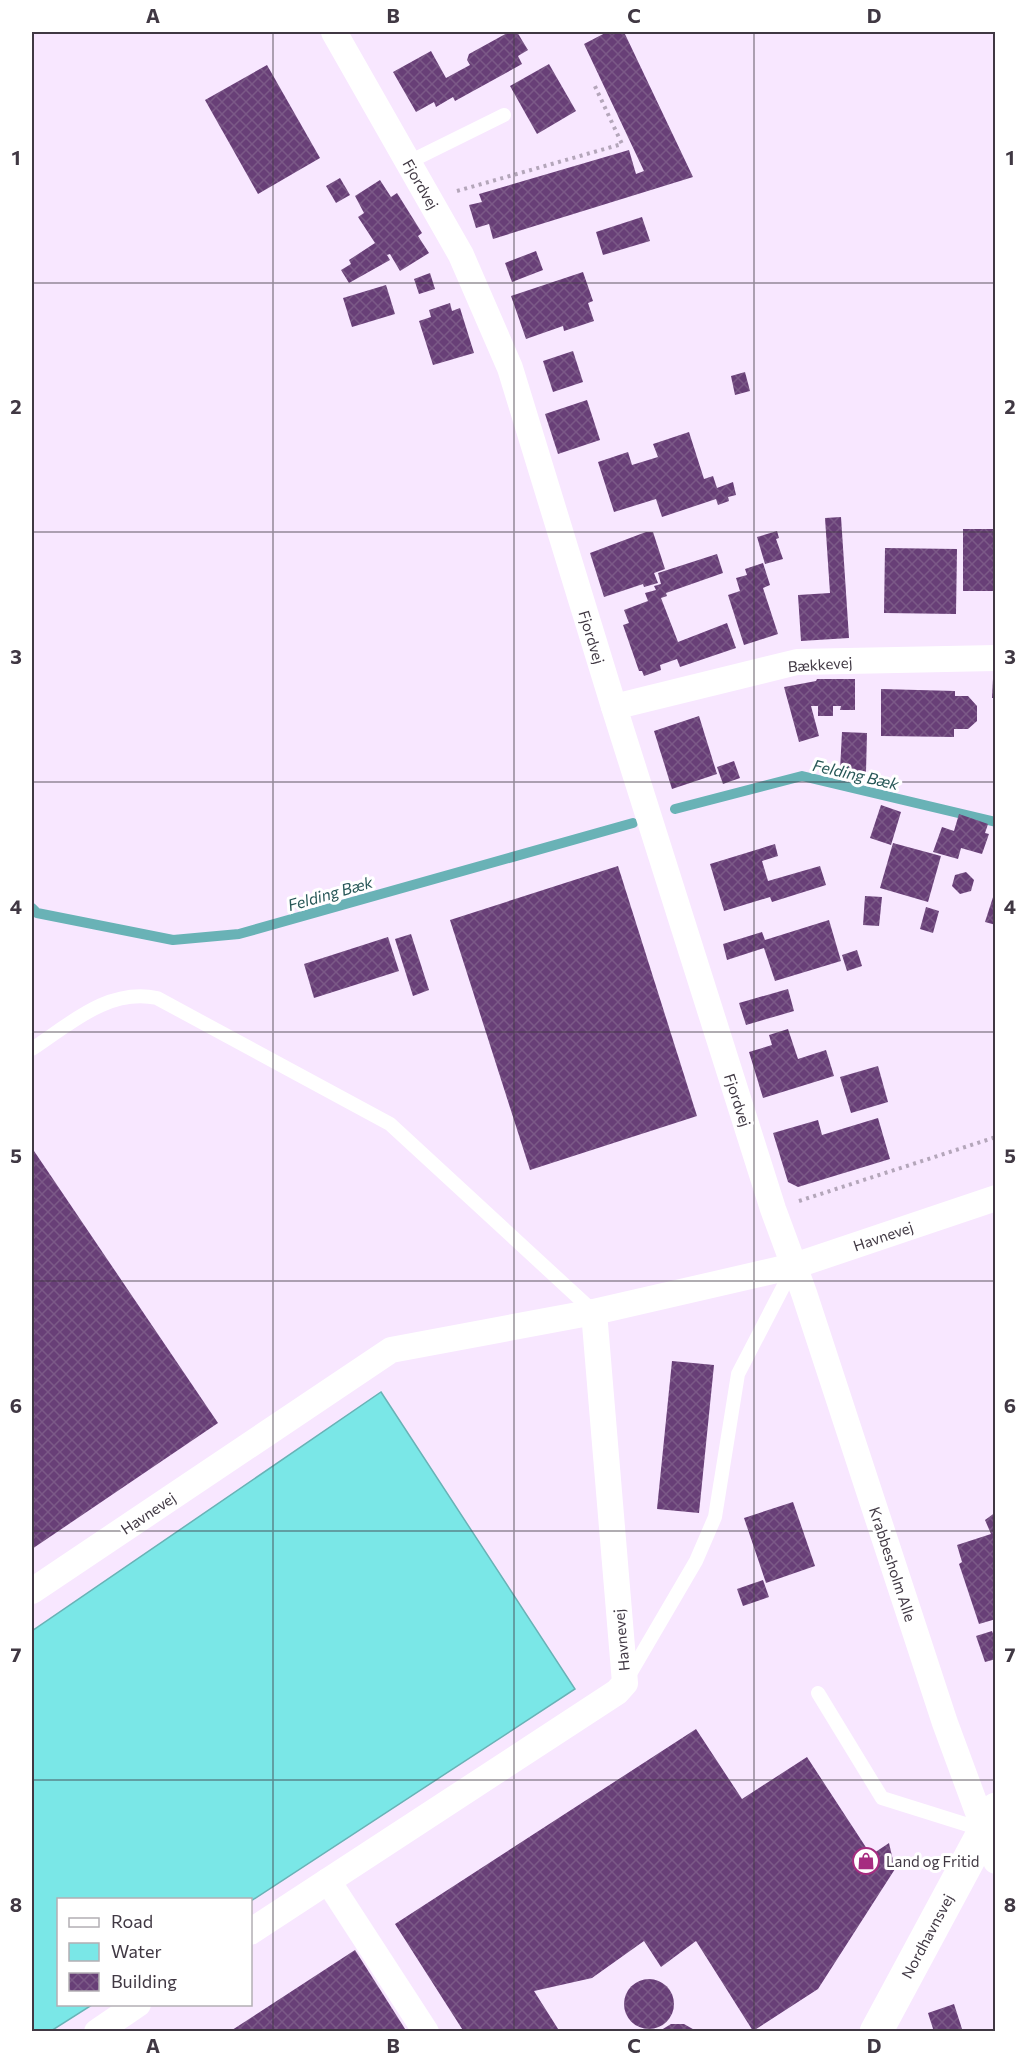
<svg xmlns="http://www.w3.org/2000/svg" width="1027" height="2063" font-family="Commissioner,sans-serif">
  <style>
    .water { fill: #7ae7e7; stroke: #69b2b6; stroke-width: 1.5 }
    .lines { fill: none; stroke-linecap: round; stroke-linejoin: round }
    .stream { stroke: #69b2b6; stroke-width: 10 }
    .building { fill: url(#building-cross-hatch) }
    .path { stroke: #b4a6ba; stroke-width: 4; stroke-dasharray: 3 4.5; stroke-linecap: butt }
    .service { stroke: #fff; stroke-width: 14 }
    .minor { stroke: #fff; stroke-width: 26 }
    .tertiary { stroke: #fff; stroke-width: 33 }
    .grid { fill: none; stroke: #403843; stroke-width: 1.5; stroke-opacity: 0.55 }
    .labels { text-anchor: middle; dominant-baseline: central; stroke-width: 6; stroke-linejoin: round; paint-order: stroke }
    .street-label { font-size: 15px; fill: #403843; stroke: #fff }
    .poi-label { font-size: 15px; fill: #403843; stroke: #fff; text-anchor: start }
    .water-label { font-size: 16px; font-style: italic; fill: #275757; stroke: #fff }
    .neatline { fill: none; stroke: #403843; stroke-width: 2 }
    .grid-label { font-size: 20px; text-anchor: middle; font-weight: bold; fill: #403843 }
  </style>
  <defs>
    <pattern id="building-cross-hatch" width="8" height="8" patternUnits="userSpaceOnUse" patternTransform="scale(1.5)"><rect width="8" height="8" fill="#683f77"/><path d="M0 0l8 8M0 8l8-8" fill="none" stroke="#7b5987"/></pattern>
  </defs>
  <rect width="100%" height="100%" fill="#f8e7ff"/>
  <path class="water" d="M 381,1392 L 575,1689 L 251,1901 L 58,1900 L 58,2004 L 92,2005 L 51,2031 L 32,2031 L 32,1631 Z"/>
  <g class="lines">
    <g class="stream">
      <path d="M 675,809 L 802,776 L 996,822"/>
      <path d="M 32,908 L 37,913 L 173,940 L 239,934 L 633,823"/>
    </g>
  </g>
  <g class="building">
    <path d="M 509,32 L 517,32 L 528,50 L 518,56 L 522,64 L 455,101 L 453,97 L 436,107 L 434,102 L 416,112 L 393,72 L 431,51 L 446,78 L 470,65 L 467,60 L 469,54 Z"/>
    <path d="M 607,32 L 624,32 L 693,177 L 493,239 L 489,224 L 476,228 L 469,205 L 482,202 L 479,194 L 629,150 L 636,174 L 644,171 L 584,44 Z"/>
    <path d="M 549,64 L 576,111 L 537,134 L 510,86 Z"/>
    <path d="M 267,65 L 320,158 L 258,194 L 205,100 Z"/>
    <path d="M 340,178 L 350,195 L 336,203 L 326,186 Z"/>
    <path d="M 380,180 L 391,197 L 397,193 L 422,233 L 418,236 L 429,253 L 400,271 L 390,254 L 387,255 L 390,260 L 349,283 L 341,270 L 351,264 L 349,260 L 375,243 L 358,217 L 364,213 L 355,196 Z"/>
    <path d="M 642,217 L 650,241 L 603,255 L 596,232 Z"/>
    <path d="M 536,251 L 543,270 L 512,282 L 505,263 Z"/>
    <path d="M 583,272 L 593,301 L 588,303 L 594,321 L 564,331 L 563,326 L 526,339 L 511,296 Z"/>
    <path d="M 430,273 L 435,289 L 419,294 L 414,279 Z"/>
    <path d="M 386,285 L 395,314 L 352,327 L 343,298 Z"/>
    <path d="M 450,303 L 452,311 L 460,308 L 474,353 L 433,365 L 419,321 L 431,317 L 429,310 Z"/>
    <path d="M 573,351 L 583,382 L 553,392 L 543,361 Z"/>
    <path d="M 745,372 L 750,391 L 735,395 L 731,376 Z"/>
    <path d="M 587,400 L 600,440 L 558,454 L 545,414 Z"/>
    <path d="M 689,432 L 704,479 L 713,476 L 717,488 L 733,482 L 736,495 L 728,497 L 729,501 L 718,505 L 716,499 L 662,517 L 656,499 L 614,512 L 598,462 L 628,452 L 632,465 L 658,457 L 653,444 Z"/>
    <path d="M 841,517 L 849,638 L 801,641 L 798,595 L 830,593 L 825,518 Z"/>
    <rect x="963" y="529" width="33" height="62"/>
    <path d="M 777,531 L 779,538 L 776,539 L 783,559 L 765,564 L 757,537 Z"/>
    <path d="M 646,532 L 653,532 L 665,569 L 654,573 L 658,583 L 644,587 L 643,584 L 604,597 L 590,553 Z"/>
    <path d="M 885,548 L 957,549 L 956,614 L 884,613 Z"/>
    <path d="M 717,554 L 723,573 L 666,593 L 667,596 L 661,598 L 678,642 L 727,623 L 736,648 L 680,667 L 677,659 L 660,665 L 661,670 L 644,676 L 642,671 L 639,671 L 623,625 L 629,623 L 624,610 L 648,601 L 645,593 L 656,590 L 654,586 L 661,584 L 658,573 Z"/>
    <path d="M 763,563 L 770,585 L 763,588 L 778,634 L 744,645 L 728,595 L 740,591 L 736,578 L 747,575 L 745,569 Z"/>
    <path d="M 817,679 L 855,679 L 855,710 L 840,710 L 841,706 L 833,706 L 833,716 L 818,716 L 818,706 L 811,706 L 819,736 L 799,742 L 784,687 L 816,681 Z"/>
    <path d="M 993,679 L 996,679 L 996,698 L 992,698 Z"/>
    <path d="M 881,689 L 955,691 L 955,696 L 968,696 L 977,706 L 977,721 L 968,729 L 954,729 L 954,737 L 881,736 Z"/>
    <path d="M 699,716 L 717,774 L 672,789 L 654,731 Z"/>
    <path d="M 842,732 L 867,733 L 866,772 L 840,771 Z"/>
    <path d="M 734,761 L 740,778 L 723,784 L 717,767 Z"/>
    <path d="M 881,805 L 901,812 L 891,845 L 870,838 Z"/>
    <path d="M 959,814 L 988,824 L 985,833 L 989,834 L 982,854 L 961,848 L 958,859 L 933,852 L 942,827 L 954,831 Z"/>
    <path d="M 893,843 L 941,856 L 928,902 L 880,888 Z"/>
    <path d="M 775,844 L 778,856 L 762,861 L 768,881 L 820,866 L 826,885 L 772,902 L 770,897 L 724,911 L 710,864 Z"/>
    <path d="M 618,866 L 697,1116 L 530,1170 L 450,920 Z"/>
    <path d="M 966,872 L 974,880 L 971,891 L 960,894 L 952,886 L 955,875 Z"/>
    <path d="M 995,891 L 996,892 L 996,925 L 985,922 Z"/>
    <path d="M 865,896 L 882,897 L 879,926 L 863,925 Z"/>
    <path d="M 926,907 L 939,911 L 933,933 L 920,929 Z"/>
    <path d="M 829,920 L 841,961 L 775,981 L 764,948 L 727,960 L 723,944 L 762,932 L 765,940 Z"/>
    <path d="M 411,934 L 429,990 L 413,996 L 395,939 Z"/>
    <path d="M 388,937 L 399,971 L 314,998 L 304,964 Z"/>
    <path d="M 857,950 L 862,966 L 847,971 L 842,955 Z"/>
    <path d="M 788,989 L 794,1011 L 746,1025 L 739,1003 Z"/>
    <path d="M 788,1029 L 798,1059 L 826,1050 L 834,1076 L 763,1098 L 749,1052 L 772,1045 L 769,1035 Z"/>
    <path d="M 878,1066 L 888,1102 L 851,1113 L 840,1077 Z"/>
    <path d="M 878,1118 L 890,1159 L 798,1187 L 788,1182 L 773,1133 L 818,1120 L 822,1135 Z"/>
    <path d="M 32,1148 L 218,1423 L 32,1549 Z"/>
    <path d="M 672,1361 L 714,1365 L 699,1513 L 657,1509 Z"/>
    <path d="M 793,1502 L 815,1566 L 766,1583 L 744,1518 Z"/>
    <path d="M 996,1512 L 996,1619 L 979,1624 L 959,1564 L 962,1562 L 957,1545 L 991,1534 L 985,1520 Z"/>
    <path d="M 763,1580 L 769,1597 L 743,1606 L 737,1589 Z"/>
    <path d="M 992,1631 L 996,1642 L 996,1659 L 985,1662 L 976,1636 Z"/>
    <path d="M 696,1729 L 742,1799 L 807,1757 L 871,1855 L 889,1843 L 895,1869 L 818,1989 L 753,2031 L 696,1941 L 661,1967 L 644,1941 L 592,1978 L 534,1991 L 560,2032 L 464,2032 L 395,1924 Z"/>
    <path d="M 355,1950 L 407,2032 L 229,2032 Z"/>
    <circle cx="649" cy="2004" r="25"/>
    <path d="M 954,2004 L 963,2032 L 934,2032 L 928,2013 Z"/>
    <path d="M 671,2024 L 684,2024 L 698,2032 L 658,2032 Z"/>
  </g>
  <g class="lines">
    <g class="path">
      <path d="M 457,191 L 622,144 L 593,82"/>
      <path d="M 799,1201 L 996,1137"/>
    </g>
    <g class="service">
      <path d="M 409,162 L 504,115"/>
      <path d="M 32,1049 C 70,1024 108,988 157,998 L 390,1124 L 594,1312"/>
      <path d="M 627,1679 L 696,1561 L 715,1517 L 738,1374 L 794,1266"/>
      <path d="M 818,1693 L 882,1798 L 984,1830"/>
    </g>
    <g class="minor">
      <path d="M 334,32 L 461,255 L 510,368 L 614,707 L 773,1209 L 804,1293 L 945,1723 L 996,1861"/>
      <path d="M 614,707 L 797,662 L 996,658"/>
      <path d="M 32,1591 L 391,1350 L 594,1312 L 794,1266 L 996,1198"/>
      <path d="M 328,1881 L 426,2032"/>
      <path d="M 250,1932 L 617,1692 L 625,1683 L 594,1312"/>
      <path d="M 97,2032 L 138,2004"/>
    </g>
    <path class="tertiary" d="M 876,2032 L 996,1809"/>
  </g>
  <path class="grid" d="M 273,32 L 273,2032M 514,32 L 514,2032M 754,32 L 754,2032M 32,283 L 996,283M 32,532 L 996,532M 32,782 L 996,782M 32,1032 L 996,1032M 32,1281 L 996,1281M 32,1531 L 996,1531M 32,1780 L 996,1780"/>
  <defs>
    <symbol id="shop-ring" viewBox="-11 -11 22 22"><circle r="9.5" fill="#fff" stroke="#a62c80" stroke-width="1.5"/><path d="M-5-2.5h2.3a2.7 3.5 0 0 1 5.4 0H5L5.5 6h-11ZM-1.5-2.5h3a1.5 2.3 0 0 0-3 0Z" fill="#a62c80"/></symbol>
  </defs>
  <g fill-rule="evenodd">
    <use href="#shop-ring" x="851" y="1846" width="30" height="30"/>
  </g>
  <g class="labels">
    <g class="street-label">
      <text transform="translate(421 184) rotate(60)">Fjordvej</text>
      <text transform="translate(592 637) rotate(73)">Fjordvej</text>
      <text transform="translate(820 664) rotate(-4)">Bækkevej</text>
      <text transform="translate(738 1100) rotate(72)">Fjordvej</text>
      <text transform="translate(883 1236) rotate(-19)">Havnevej</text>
      <text transform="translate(148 1513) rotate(-34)">Havnevej</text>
      <text transform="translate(893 1564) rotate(72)">Krabbesholm Alle</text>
      <text transform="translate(621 1640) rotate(-95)">Havnevej</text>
      <text transform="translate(927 1936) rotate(-62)">Nordhavnsvej</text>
    </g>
    <g class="poi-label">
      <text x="886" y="1861">Land og Fritid</text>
    </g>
    <g class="water-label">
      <text transform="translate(856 774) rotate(13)">Felding Bæk</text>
      <text transform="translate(330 893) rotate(-16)">Felding Bæk</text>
    </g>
  </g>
  <rect width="1027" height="2063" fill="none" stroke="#ffffff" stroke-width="66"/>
  <rect x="57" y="1898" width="195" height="108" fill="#ffffff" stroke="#b3afb4" stroke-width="1.5"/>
  <rect x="69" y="1918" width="30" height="9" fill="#ffffff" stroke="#b3afb4" stroke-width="1.5"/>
  <text x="111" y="1928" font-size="18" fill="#403843">Road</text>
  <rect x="69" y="1943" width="30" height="18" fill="#7ae7e7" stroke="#b3afb4" stroke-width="1.5"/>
  <text x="111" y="1958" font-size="18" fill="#403843">Water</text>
  <rect x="69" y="1973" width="30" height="18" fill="url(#building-cross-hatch)" stroke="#b3afb4" stroke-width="1.5"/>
  <text x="111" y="1988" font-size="18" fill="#403843">Building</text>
  <rect x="33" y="33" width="961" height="1997" class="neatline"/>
  <g class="grid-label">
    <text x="153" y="23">A</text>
    <text x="393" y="23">B</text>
    <text x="634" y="23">C</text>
    <text x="874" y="23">D</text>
    <text x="16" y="165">1</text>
    <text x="1010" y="165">1</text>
    <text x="16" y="414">2</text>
    <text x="1010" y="414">2</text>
    <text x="16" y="664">3</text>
    <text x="1010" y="664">3</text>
    <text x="16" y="914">4</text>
    <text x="1010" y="914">4</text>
    <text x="16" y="1163">5</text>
    <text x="1010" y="1163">5</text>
    <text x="16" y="1413">6</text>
    <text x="1010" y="1413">6</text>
    <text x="16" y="1662">7</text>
    <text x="1010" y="1662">7</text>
    <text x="16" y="1912">8</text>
    <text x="1010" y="1912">8</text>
    <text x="153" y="2053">A</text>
    <text x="393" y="2053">B</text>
    <text x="634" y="2053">C</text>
    <text x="874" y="2053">D</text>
  </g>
</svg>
